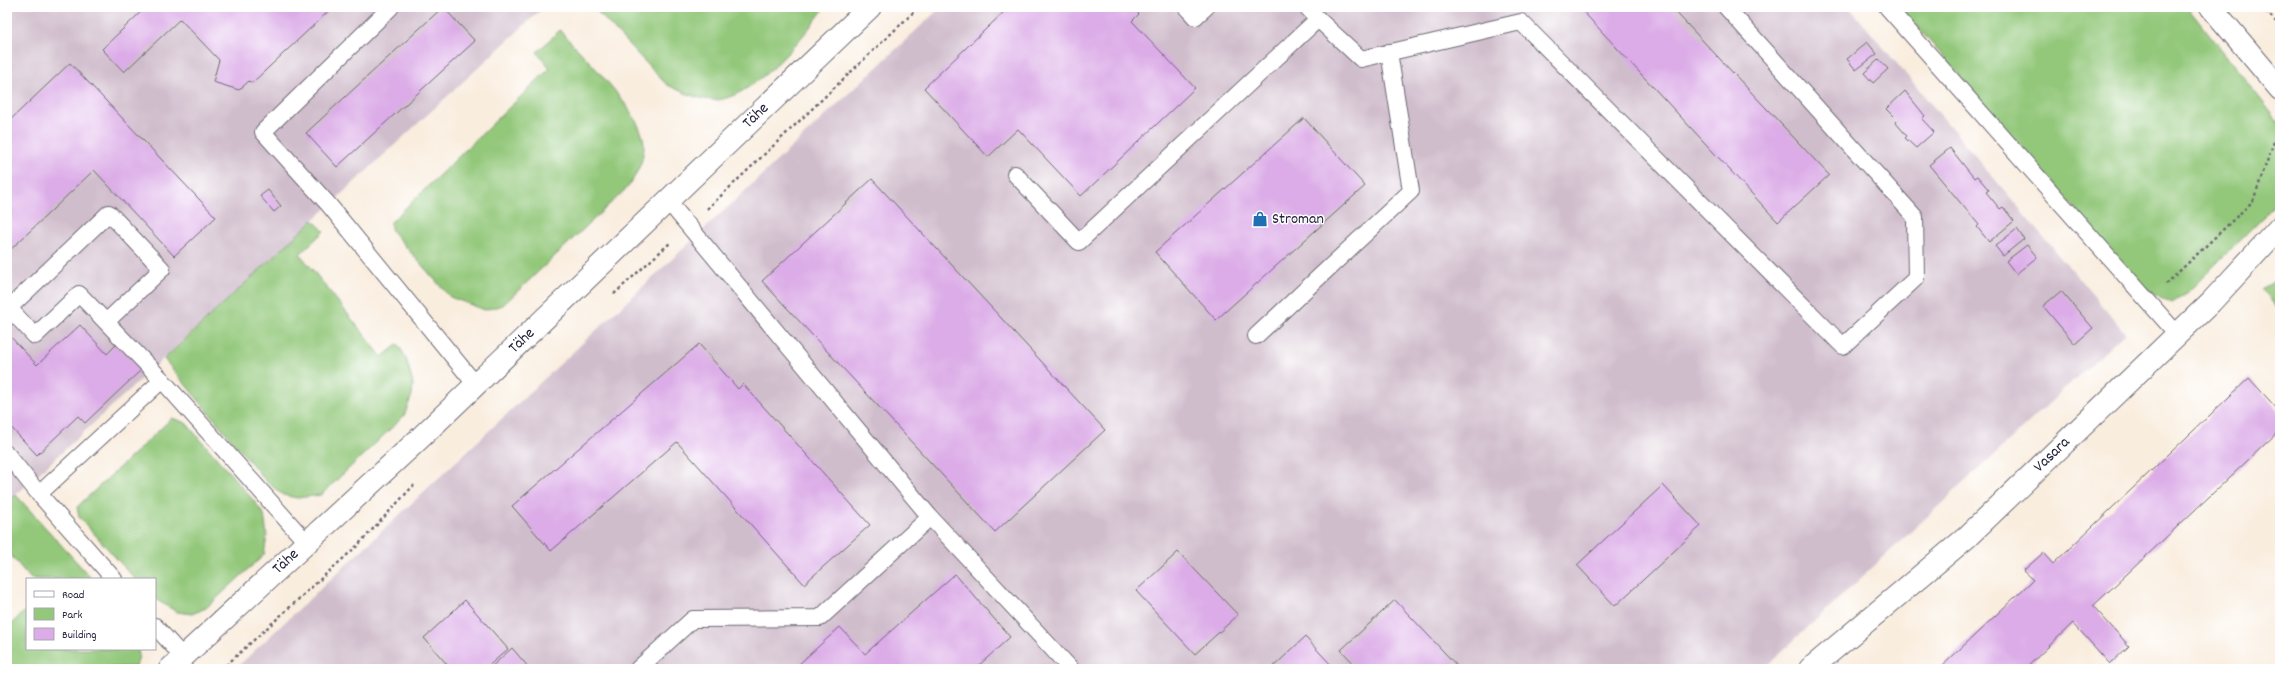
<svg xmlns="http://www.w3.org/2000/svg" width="2287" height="676" font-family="Dekko,sans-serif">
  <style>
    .industrial { fill: #d0bdcc }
    .green { fill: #93c87a; stroke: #5a755a }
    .building { fill: #dbace7 }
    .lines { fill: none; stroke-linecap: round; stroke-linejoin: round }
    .service-casing { stroke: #6d6974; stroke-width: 18 }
    .minor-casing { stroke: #6d6974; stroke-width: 24 }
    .path { stroke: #6d6974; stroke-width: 2.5; stroke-dasharray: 3 3; stroke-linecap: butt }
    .service { stroke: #fff; stroke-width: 16 }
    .minor { stroke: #fff; stroke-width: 22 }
    .labels { text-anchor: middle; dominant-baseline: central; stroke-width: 3; stroke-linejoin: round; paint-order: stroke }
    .street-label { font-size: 16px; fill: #22223b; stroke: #fff }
    .poi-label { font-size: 16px; fill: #22223b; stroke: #fff; text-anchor: start }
  </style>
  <rect width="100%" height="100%" fill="#fff"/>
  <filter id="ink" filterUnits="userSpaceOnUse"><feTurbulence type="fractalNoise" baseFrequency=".025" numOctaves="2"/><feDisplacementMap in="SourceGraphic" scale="8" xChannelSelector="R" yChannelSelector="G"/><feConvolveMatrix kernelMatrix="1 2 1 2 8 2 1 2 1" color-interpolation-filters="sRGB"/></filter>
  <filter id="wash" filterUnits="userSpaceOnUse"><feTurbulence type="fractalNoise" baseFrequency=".012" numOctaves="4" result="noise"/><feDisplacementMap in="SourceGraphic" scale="16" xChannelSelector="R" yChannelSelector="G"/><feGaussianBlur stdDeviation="0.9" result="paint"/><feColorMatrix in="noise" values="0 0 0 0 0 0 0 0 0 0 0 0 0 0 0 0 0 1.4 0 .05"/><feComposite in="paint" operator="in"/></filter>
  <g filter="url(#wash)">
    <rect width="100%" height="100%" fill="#f9edde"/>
    <g class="industrial">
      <path d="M 7,7 L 544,7 L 7,503 Z"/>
      <path d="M 941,7 L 1849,7 L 2125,333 L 1763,669 L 235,669 Z"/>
    </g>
    <g class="green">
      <path d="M 593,7 L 825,7 C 804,37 751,102 712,100 C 696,99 680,91 666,84 Z"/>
      <path d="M 1900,7 L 2188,7 L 2280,124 L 2280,192 L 2271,209 L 2185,295 L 2172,303 L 2145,289 Z"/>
      <path d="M 560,30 C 583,56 641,111 644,143 C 645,159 637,173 629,186 L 503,305 L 485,310 L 450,297 L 392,231 L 390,223 L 550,68 L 537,52 Z"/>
      <path d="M 313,220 L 324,231 L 300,254 L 382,357 L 398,344 L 406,358 L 413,384 L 412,395 L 404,416 L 321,495 L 297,498 L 283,495 L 266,481 L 164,359 Z"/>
      <path d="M 2280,277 L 2280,312 L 2261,290 Z"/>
      <path d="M 172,418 L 186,423 L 254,501 L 264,514 L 267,536 L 264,555 L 206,608 L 192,614 L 177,612 L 155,599 L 155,579 L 135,579 L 79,517 L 77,507 Z"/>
      <path d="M 16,495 L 92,579 L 31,579 L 7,551 L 7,503 Z"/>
      <path d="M 27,609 L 27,649 L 138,649 L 139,656 L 136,667 L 7,669 L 7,628 Z"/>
    </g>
    <g id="blocks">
      <g class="building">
        <path d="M 146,7 L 333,7 L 252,83 L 249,81 L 239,90 L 213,82 L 219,60 L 180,19 L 124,72 L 102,49 Z"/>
        <path d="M 443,7 L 475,41 L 337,167 L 306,133 Z"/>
        <path d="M 1009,7 L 1132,7 L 1139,14 L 1132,21 L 1195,88 L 1081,196 L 1018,129 L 988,157 L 924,88 Z"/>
        <path d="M 1579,7 L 1671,7 L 1829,175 L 1778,222 Z"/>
        <path d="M 1867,42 L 1877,54 L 1856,70 L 1847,59 Z"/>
        <path d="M 1879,59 L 1888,69 L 1873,83 L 1864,73 Z"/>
        <path d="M 70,63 L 216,217 L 174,256 L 94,170 L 7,253 L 7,123 Z"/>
        <path d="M 1905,91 L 1925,116 L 1922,119 L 1934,132 L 1916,148 L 1905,138 L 1907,136 L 1895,122 L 1897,120 L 1886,109 Z"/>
        <path d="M 1304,118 L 1365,186 L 1216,320 L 1155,252 Z"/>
        <path d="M 1950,148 L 1974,178 L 1977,176 L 1989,190 L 1986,192 L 2000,209 L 2003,207 L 2014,221 L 1989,242 L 1977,227 L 1979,225 L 1929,165 Z"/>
        <path d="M 872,179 L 1105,430 L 995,532 L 762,281 Z"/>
        <path d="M 268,190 L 281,206 L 274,212 L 260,196 Z"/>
        <path d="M 2017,229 L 2024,239 L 2003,256 L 1995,246 Z"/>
        <path d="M 2027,245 L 2037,257 L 2016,274 L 2006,261 Z"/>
        <path d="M 2061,291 L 2093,328 L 2075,344 L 2043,306 Z"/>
        <path d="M 80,325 L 107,354 L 117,344 L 141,370 L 85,423 L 78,416 L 37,455 L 7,423 L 7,333 L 37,365 Z"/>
        <path d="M 699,344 L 738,389 L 743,384 L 870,525 L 804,584 L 677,442 L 551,551 L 512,506 Z"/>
        <path d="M 2249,378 L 2280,412 L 2280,430 L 2093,606 L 2129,646 L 2110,664 L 2073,623 L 2025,669 L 1939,669 L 2033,580 L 2023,571 L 2043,553 L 2053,564 Z"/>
        <path d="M 1663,485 L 1701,526 L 1615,606 L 1577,565 Z"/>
        <path d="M 1178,552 L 1238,615 L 1195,654 L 1136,591 Z"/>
        <path d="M 955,574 L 1010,637 L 975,669 L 801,669 L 798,665 L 840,627 L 865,654 Z"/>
        <path d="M 465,600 L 508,649 L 485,669 L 451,669 L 424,638 Z"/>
        <path d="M 1395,600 L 1460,669 L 1359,669 L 1341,650 Z"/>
        <path d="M 1305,637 L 1335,669 L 1271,669 Z"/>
        <path d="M 512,648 L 530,669 L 489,669 Z"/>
      </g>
    </g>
  </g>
  <g filter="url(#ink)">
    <use href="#blocks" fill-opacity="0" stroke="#6d6974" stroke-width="1"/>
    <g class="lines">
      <defs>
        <g id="service">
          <path d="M 391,7 L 263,132 L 329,205 L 476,385"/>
          <path d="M 1186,7 L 1195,17 L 1206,7"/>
          <path d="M 1887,7 L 2177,334"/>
          <path d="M 1318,19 L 1361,59 L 1521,22 L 1843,346 L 1916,278 L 1915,217 L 1726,7"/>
          <path d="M 1015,174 L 1079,242 L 1318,19 L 1307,7"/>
          <path d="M 668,201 L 930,517 L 1071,669"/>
          <path d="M 106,322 L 79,294 L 35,336 L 9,308 L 109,213 L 162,269 L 106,322 L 162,380"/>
          <path d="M 1256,336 L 1411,191 L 1389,52"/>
          <path d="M 7,454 L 39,494"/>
          <path d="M 114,579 L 39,494 L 162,380 L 307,543"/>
          <path d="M 155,626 L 183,657"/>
          <path d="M 638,669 L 693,619 L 820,618 L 930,517"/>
        </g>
        <g id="minor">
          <path d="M 2211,7 L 2280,89"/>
          <path d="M 170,669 L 419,439 L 870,7"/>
          <path d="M 1810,669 L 1967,537 L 2211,302 L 2280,227"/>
        </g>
      </defs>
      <use href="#service" class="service-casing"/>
      <use href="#minor" class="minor-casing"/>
      <g class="path">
        <path d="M 2262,7 L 2280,26"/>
        <path d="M 707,209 L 919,7"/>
        <path d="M 2166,284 L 2253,201 L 2276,136 L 2280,132"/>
        <path d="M 614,294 L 671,242"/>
        <path d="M 222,669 L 358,545 L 414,485"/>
      </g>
      <use href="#service" class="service"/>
      <use href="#minor" class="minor"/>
    </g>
  </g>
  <defs>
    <symbol id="shop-bare" viewBox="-9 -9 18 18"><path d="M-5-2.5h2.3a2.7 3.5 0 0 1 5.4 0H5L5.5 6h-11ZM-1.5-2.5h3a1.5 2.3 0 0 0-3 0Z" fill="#1f6fb2" stroke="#fff" stroke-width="2.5" paint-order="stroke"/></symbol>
  </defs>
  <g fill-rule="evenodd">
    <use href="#shop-bare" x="1249" y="208" width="22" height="22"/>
  </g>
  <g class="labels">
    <g class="street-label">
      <text transform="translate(756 116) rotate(-44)">Tähe</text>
      <text transform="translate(522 341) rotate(-44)">Tähe</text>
      <text transform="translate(2052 455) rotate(-44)">Vasara</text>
      <text transform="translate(286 562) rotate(-43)">Tähe</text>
    </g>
    <g class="poi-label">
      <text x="1272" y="219">Stroman</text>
    </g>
  </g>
  <rect width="2287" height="676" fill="none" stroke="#fff" stroke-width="24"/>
  <rect x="26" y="578" width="130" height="72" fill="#ffffff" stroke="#a7a7b1"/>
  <rect x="34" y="591" width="20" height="6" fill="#ffffff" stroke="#a7a7b1"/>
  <text x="62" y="598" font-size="12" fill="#22223b">Road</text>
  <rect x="34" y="608" width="20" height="12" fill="#93c87a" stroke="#a7a7b1"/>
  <text x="62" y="618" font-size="12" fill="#22223b">Park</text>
  <rect x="34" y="628" width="20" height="12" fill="#dbace7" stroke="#a7a7b1"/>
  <text x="62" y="638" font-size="12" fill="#22223b">Building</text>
</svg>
